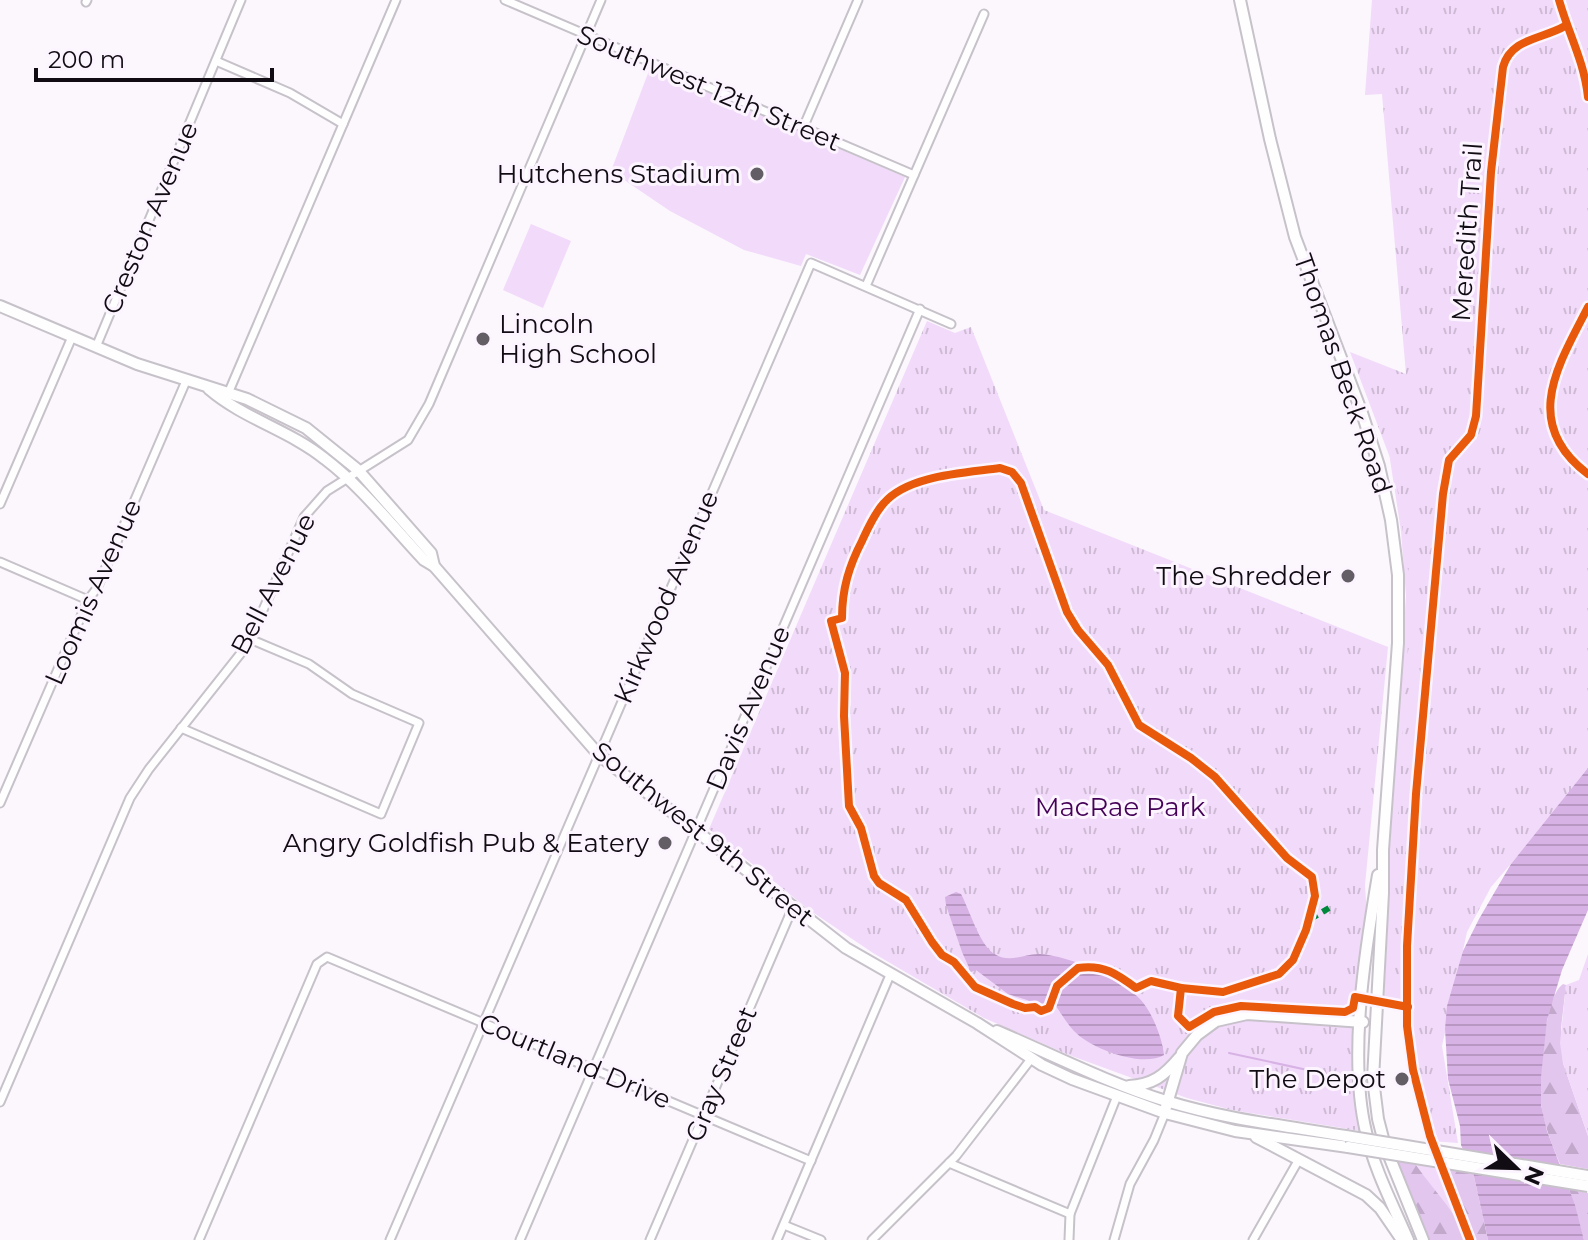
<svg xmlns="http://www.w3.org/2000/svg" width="1588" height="1240" font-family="Montserrat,sans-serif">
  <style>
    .grass { fill: #f2dafa }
    .forest { fill: url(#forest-firs) }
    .park { fill: url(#park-tufts) }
    .water { fill: url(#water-rules) }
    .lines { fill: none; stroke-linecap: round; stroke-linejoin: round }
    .stream { stroke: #d7b2e4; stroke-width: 2 }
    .street-casing { stroke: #c7c2ca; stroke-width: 11 }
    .secondary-casing { stroke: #c7c2ca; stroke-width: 14 }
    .street { stroke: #fefeff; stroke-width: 7 }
    .secondary { stroke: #fefeff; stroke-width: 10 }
    .secondary-bridge-casing { stroke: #c7c2ca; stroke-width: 14; stroke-linecap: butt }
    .secondary-bridge { stroke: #fefeff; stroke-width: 10 }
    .quiet { stroke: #00873e; stroke-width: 6; stroke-dasharray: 12 6; stroke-linecap: butt }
    .cycleway-casing { stroke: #fcf5ff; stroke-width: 13 }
    .cycleway { stroke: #e8590c; stroke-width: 8 }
    .poi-dot { fill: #635e65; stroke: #fcf5ff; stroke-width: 3 }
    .labels { text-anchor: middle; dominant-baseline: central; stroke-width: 6; stroke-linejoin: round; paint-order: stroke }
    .street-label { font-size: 26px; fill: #110b13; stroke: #fcf5ff }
    .poi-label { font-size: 26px; fill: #110b13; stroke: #fcf5ff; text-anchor: end }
    .park-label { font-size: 26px; fill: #450057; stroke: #fcf5ff }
  </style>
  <defs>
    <pattern id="forest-firs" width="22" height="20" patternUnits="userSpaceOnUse" patternTransform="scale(2)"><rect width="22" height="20" fill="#e3c6ee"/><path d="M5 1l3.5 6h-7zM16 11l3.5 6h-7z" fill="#c2a9cb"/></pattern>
    <pattern id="park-tufts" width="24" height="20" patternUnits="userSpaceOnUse" patternTransform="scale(2)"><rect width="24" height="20" fill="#f2dafa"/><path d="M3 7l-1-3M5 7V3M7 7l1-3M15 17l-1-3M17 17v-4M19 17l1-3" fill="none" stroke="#cebad5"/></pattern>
    <pattern id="water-rules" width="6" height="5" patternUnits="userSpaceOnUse" patternTransform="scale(2)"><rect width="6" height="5" fill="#d7b2e4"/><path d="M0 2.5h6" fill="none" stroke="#b898c3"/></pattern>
  </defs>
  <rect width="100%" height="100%" fill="#fbf7fd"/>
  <g class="grass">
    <path d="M 650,68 L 905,177 L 860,275 L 806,254 L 801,266 L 744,250 L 670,211 L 611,171 Z"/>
    <path d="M 531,224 L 571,241 L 543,308 L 503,290 Z"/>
    <path d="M 1447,444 L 1403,1003 L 1384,999 L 1388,923 L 1388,861 L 1406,596 L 1401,531 L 1389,453 Z"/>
    <path d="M 1414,1162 L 1438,1166 L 1459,1220 L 1436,1194 Z"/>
  </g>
  <g class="forest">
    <path d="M 1563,984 L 1566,985 L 1561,1028 L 1563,1063 L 1588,1136 L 1588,1169 L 1560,1164 C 1552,1145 1544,1125 1541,1104 C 1539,1080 1543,998 1563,984 Z"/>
    <path d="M 1396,1159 L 1414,1162 C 1432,1189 1455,1210 1468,1240 L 1429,1240 Z"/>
    <path d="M 1445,1167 L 1473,1172 L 1488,1240 L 1473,1240 Z"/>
    <path d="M 1569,1189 L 1588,1193 L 1588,1240 L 1584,1240 Z"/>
  </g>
  <g class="park">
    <path d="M 1372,0 L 1588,0 L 1588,774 L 1491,887 L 1467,932 L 1442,1046 L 1458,1143 L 1431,1141 L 1412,1070 L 1405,1011 L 1382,1006 L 1388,985 L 1411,593 L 1395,471 L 1350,352 L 1406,374 L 1382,94 L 1365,95 Z"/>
    <path d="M 927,321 L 955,333 L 971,327 L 1044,510 L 1388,647 L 1365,885 L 1367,917 L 1362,955 L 1361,1131 L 1232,1110 L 1187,1098 L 1069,1055 L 984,1018 L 873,953 L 808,909 L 709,829 Z"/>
    <path d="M 1588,954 L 1588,1136 L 1563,1063 L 1560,1043 L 1566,985 L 1579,980 Z"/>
  </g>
  <g class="water">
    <path d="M 1588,768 L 1588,910 L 1562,970 L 1547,1020 L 1541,1077 L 1541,1105 L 1547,1131 L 1575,1205 L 1584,1240 L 1488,1240 L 1473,1172 L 1461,1145 L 1460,1126 L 1448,1079 L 1445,1029 L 1447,1006 L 1463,951 L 1479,919 L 1511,864 Z"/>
    <path d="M 956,892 L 961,894 C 970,911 979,943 993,953 C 1010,965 1023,953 1040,954 C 1070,956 1120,978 1140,999 C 1152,1012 1162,1037 1164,1055 C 1142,1068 1091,1049 1074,1031 C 1064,1020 1057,1006 1048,995 L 1046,1006 L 1043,1008 L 1027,1000 L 1008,994 L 976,970 L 971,972 L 962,952 L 946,905 L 945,897 Z"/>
  </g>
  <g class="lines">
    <path class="stream" d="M 1229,1053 L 1335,1076"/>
    <defs>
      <g id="street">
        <path d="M 505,0 L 914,175"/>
        <path d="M 86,2 L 87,0"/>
        <path d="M 216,61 L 290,93 L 343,124"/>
        <path d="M 803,128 L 858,0"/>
        <path d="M 866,286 L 984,14"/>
        <path d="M 96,347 L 241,0"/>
        <path d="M 227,396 L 396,0"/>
        <path d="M 0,504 L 72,337"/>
        <path d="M 0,562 L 88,600"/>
        <path d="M 181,728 L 381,814 L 419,723 L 352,694 L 309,664 L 250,639"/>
        <path d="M 0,803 L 88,600 L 97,588 L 186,381"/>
        <path d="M 0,1102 L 130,798 L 149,769 L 241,653 L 259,619 L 304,517 L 327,491 L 408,440 L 429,404 L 601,0"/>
        <path d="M 949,1163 L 1070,1214"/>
        <path d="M 784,1225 L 821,1240"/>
        <path d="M 199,1240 L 317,964 L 327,957 L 811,1161"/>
        <path d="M 390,1240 L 811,263 L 951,324"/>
        <path d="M 520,1240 L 920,309"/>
        <path d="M 650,1240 L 793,907"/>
        <path d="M 777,1240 L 890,975"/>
        <path d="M 872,1240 L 956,1156 L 1031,1059"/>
        <path d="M 1069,1240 L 1070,1214 L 1117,1096"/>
        <path d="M 1114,1240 L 1130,1184 L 1154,1140 L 1165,1113"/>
        <path d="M 1253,1240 L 1298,1161"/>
      </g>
      <g id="secondary">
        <path d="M 1240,0 L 1270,139 L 1295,237 L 1362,413 L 1379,466 L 1391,520 L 1398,575 L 1398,643 L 1383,850 L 1383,893 L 1373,1079 L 1378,1119 L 1385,1146 L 1423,1240"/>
        <path d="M 0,306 L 137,364 L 247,399 L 306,428 L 358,470 L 431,553 L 434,566"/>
        <path d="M 209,389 C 244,419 289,430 325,459 C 362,487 392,526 424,560 L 434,566 L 599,755 L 846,948 L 977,1023 L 1042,1065 L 1072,1079 L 1165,1113 L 1235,1131 L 1348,1147"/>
        <path d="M 1378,875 C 1365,951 1348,1057 1366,1132 C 1374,1169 1393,1205 1408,1240"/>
        <path d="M 997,1031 C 1053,1055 1108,1083 1166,1101 C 1224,1119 1286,1126 1346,1136"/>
        <path d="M 1129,1086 C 1152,1085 1164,1076 1179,1058"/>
        <path d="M 1166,1107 L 1182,1053 L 1197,1035 L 1216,1021 L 1247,1014 L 1363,1022"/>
        <path d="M 1256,1137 L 1366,1195 L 1380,1208 L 1402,1240"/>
      </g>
    </defs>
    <use href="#street" class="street-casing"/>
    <use href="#secondary" class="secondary-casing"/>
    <use href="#street" class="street"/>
    <use href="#secondary" class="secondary"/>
    <defs>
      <g id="secondary-bridge">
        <path d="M 1346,1136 L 1588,1176"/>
        <path d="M 1348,1147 L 1588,1186"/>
      </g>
    </defs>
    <use href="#secondary-bridge" class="secondary-bridge-casing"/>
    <use href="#secondary-bridge" class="secondary-bridge"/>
    <path class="quiet" d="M 1307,921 L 1329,908"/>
    <defs>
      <g id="cycleway">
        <path d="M 1559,0 C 1569,35 1584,61 1588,97"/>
        <path d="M 1588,307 C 1559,364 1520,423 1588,474"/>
        <path d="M 1000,468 L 1012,472 L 1021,483 L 1067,612 L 1078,630 L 1108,665 L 1139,725 L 1191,758 L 1215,777 L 1287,858 L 1312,877 L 1315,896 L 1306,930 L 1293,960 L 1279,974 L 1223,992 L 1181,988 L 1151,981 L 1136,988 C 1117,974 1103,964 1078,968 L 1057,986 L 1049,1008 L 1041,1011 L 1035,1007 L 1025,1008 L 1013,1004 L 975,987 L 954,962 L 942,955 L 932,942 L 906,900 L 879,883 L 874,876 L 861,828 L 849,806 L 844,716 L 845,673 L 831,621 L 842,618 C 842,589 849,566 862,541 C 868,528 874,514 884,503 C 908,475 965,473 1000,468 Z"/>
        <path d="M 1181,988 L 1178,1016 L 1189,1027 L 1214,1012 L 1241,1006 L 1345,1012 L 1353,1008 L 1355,997 L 1408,1007"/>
        <path d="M 1470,1240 L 1430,1136 L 1413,1070 L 1407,1026 L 1407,946 L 1416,794 L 1443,494 L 1449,460 L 1471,435 L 1476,416 L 1491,172 L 1503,67 C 1511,38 1543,39 1565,26"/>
      </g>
    </defs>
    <use href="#cycleway" class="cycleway-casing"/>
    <use href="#cycleway" class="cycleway"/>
  </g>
  <g class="poi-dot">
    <circle cx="757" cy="174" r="8"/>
    <circle cx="483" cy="339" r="8"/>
    <circle cx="1348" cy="576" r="8"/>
    <circle cx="665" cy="843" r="8"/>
    <circle cx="1402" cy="1079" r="8"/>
  </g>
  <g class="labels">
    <g class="street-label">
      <text transform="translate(709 88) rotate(23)">Southwest 12th Street</text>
      <text transform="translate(150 218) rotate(-67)">Creston Avenue</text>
      <text transform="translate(1467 232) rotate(-86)">Meredith Trail</text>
      <text transform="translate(1343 374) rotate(71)">Thomas Beck Road</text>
      <text transform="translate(273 584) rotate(-63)">Bell Avenue</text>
      <text transform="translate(93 592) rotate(-66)">Loomis Avenue</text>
      <text transform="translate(666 597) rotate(-67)">Kirkwood Avenue</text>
      <text transform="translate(748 708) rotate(-67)">Davis Avenue</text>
      <text transform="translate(703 834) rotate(39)">Southwest 9th Street</text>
      <text transform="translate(575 1061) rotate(23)">Courtland Drive</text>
      <text transform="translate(721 1074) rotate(-67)">Gray Street</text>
    </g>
    <g class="poi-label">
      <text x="741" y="174">Hutchens Stadium</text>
      <text x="499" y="324" text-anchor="start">Lincoln<tspan x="499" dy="30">High School</tspan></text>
      <text x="1332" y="576">The Shredder</text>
      <text x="649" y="843">Angry Goldfish Pub &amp; Eatery</text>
      <text x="1386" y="1079">The Depot</text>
    </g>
    <g class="park-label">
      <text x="1120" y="807">MacRae Park</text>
    </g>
  </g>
  <g transform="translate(1516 1168) rotate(113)" stroke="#fcf5ff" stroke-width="6" paint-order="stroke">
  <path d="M0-6L14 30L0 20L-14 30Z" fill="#110b13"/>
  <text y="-12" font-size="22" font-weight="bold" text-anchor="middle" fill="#110b13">N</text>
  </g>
  <path d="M36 68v12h236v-12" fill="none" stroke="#110b13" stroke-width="4"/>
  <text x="48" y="68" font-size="24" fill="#110b13" stroke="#fcf5ff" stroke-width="6" paint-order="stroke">200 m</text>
</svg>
